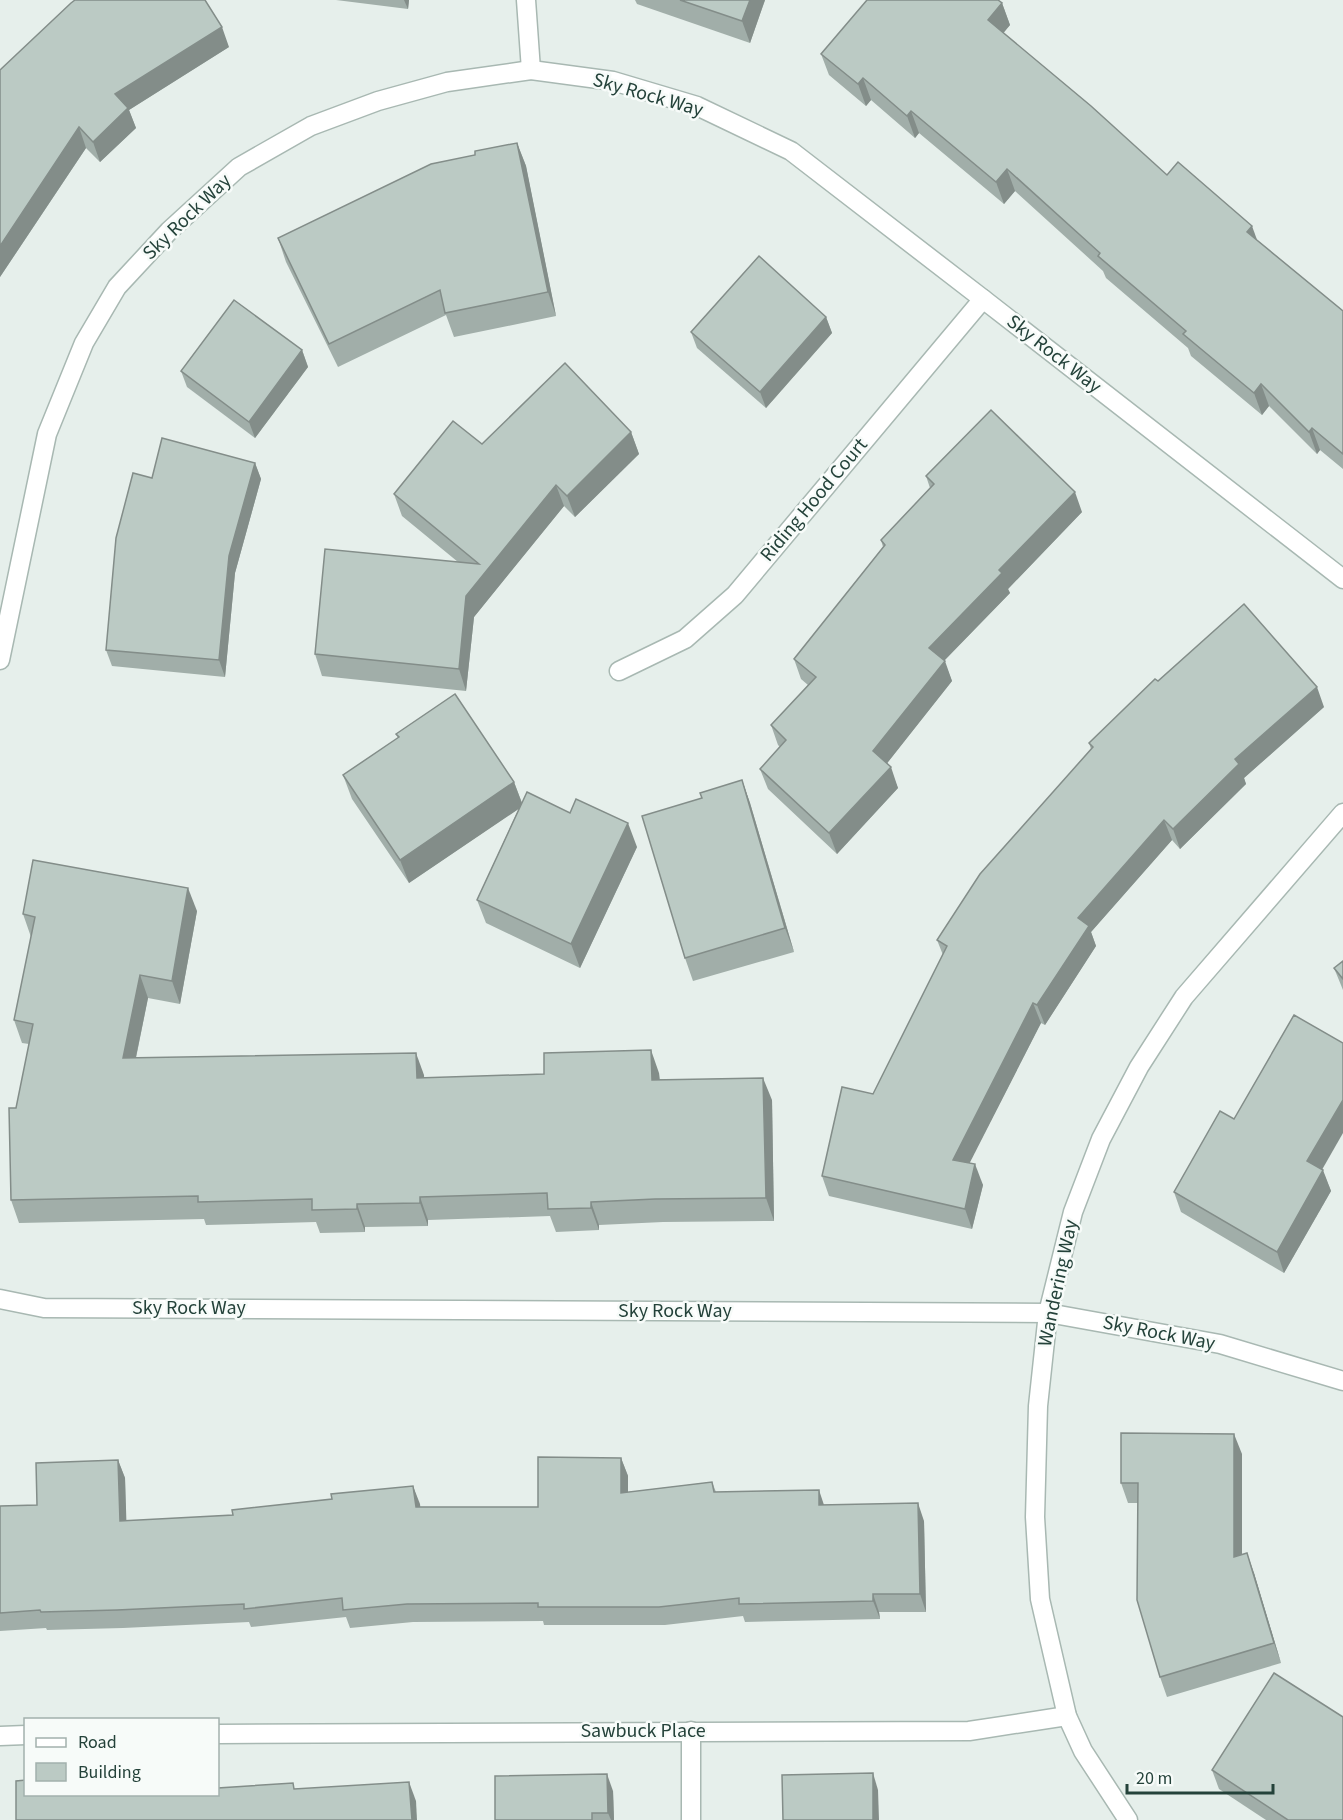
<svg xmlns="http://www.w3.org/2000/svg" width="1343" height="1820" font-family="'Source Sans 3',sans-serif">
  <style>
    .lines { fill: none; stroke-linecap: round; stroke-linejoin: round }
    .minor-casing { stroke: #a8b8b2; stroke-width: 21 }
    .minor { stroke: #fff; stroke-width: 18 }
    .wall { fill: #a1aea9 }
    .shaded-wall { fill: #838d89 }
    .building { fill: #bbcac4; stroke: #838d89; stroke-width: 1.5 }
    .labels { text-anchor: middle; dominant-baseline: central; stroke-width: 5; stroke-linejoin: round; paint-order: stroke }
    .street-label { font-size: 20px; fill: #24423a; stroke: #f7fbf9 }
  </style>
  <rect width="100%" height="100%" fill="#e6efeb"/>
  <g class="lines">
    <defs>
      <g id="minor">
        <path d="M 526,0 L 531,70"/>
        <path d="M 0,660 L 47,434 L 84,343 L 117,287 L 169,231 L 239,167 L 311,126 L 378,101 L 447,82 L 531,70 L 613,81 L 697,106 L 791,151 L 983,299 L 1343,579"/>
        <path d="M 619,671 L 685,639 L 735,595 L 983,299"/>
        <path d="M 0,1299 L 44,1308 L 1048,1313 L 1220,1344 L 1343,1381"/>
        <path d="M 218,1734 L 969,1731 L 1067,1716"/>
        <path d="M 0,1736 L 26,1735"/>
        <path d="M 691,1820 L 691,1731"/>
        <path d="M 1128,1820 L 1083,1751 L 1067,1716 L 1040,1599 L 1035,1517 L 1038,1406 L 1048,1313 L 1073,1212 L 1101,1139 L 1139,1067 L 1184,997 L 1343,813"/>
      </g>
    </defs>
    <use href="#minor" class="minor-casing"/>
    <use href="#minor" class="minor"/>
  </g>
  <g class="wall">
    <path d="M 336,0 L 409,0 L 408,9 Z"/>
    <path d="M 635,0 L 765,0 L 750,43 L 637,4 Z"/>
    <path d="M 1002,3 L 1010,25 L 1003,33 L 1167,175 L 1257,240 L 1343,311 L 1343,469 L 1320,450 L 1317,454 L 1269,406 L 1262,415 L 1191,356 L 1188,348 L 1106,278 L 1103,271 L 1015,191 L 1004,204 L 919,133 L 915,138 L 871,100 L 866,106 L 829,75 L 821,54 Z"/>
    <path d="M 229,47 L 129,110 L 136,128 L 100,162 L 86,148 L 0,277 L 0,70 Z"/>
    <path d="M 517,143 L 526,166 L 556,316 L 454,337 L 446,315 L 338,367 L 286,262 L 278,238 L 475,155 Z"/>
    <path d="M 826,317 L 832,333 L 766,408 L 697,348 L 691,332 Z"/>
    <path d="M 302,350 L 308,367 L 255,438 L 187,387 L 181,371 Z"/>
    <path d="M 631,432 L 639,454 L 575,517 L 564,506 L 474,617 L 466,691 L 322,676 L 315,654 L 458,562 L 402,516 L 394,494 L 482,444 Z"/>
    <path d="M 255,463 L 261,479 L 235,573 L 225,677 L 112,666 L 106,650 L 152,478 Z"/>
    <path d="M 926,476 L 1082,512 L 1008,589 L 1010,593 L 944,661 L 952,681 L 887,763 L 898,788 L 837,854 L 768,789 L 760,769 L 780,747 L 778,745 L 771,725 L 808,685 L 801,679 L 794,659 L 883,547 L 881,540 L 930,488 Z"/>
    <path d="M 1158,681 L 1324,707 L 1244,778 L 1246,784 L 1180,849 L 1172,840 L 1091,932 L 1096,946 L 1045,1025 L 1041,1023 L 969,1163 L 983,1185 L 972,1229 L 829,1196 L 822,1176 L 873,1094 L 943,955 L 937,940 L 1091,749 L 1089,743 Z"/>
    <path d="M 396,734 L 514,782 L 522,803 L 637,847 L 580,968 L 486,923 L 477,900 L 519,808 L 409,883 L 352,799 L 343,775 L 398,738 Z"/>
    <path d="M 742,780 L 750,803 L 794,952 L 693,981 L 685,958 L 702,798 Z"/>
    <path d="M 197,911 L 180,1004 L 148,998 L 136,1058 L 424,1075 L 424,1078 L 659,1073 L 660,1079 L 772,1100 L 774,1221 L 663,1222 L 599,1225 L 599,1230 L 556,1232 L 550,1216 L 428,1220 L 428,1226 L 365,1227 L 365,1232 L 320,1233 L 316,1222 L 206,1225 L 204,1219 L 19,1223 L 11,1200 L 16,1108 L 29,1044 L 22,1043 L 14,1020 L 31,937 L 23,914 Z"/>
    <path d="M 1343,961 L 1343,990 L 1334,968 Z"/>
    <path d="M 1322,1169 L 1331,1191 L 1284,1273 L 1181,1212 L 1174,1192 Z"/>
    <path d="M 1242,1454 L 1242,1555 L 1254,1573 L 1281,1663 L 1167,1697 L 1160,1677 L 1138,1503 L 1128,1503 L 1121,1483 Z"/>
    <path d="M 621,1458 L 628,1476 L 628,1492 L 712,1482 L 716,1492 L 824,1505 L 924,1521 L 926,1612 L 879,1612 L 880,1619 L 745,1622 L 743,1616 L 665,1625 L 544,1625 L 543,1621 L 413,1622 L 350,1628 L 346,1617 L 251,1627 L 249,1622 L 123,1628 L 47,1630 L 46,1628 L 0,1631 L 0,1506 L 37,1505 L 118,1460 L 125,1478 L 126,1521 L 233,1515 L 413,1486 L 420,1507 L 538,1507 Z"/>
    <path d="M 1212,1770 L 1343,1820 L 1266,1820 L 1219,1789 Z"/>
    <path d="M 613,1791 L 614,1820 L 495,1820 Z"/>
  </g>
  <g class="shaded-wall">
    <path d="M 404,0 L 409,0 L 408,9 Z"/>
    <path d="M 750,0 L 765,0 L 750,43 L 742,21 Z"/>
    <path d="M 1002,3 L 1010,25 L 996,42 L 988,20 Z"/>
    <path d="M 222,27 L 229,47 L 129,110 L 136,128 L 100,162 L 93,142 L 115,94 Z"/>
    <path d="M 863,78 L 871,100 L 866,106 L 858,84 Z"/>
    <path d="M 911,111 L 919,133 L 915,138 L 907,116 Z"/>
    <path d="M 79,127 L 86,148 L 0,277 L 0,246 Z"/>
    <path d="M 517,143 L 526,166 L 556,316 L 548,292 Z"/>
    <path d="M 1007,169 L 1015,191 L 1004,204 L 996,182 Z"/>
    <path d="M 1252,226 L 1260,248 L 1247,232 Z"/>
    <path d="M 826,317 L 832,333 L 766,408 L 760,392 Z"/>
    <path d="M 302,350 L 308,367 L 255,438 L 249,422 Z"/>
    <path d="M 1261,384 L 1269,406 L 1262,415 L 1254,393 Z"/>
    <path d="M 1312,428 L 1320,450 L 1317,454 L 1309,432 Z"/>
    <path d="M 631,432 L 639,454 L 575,517 L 567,496 Z"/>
    <path d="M 255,463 L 261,479 L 235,573 L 225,677 L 219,660 L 229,556 Z"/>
    <path d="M 556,485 L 564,506 L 474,617 L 466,691 L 459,669 L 466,596 Z"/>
    <path d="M 1075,492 L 1082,512 L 1008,589 L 1010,593 L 936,669 L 929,648 L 999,570 Z"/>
    <path d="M 945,661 L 952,681 L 881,771 L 873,751 Z"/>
    <path d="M 1317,687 L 1324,707 L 1244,778 L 1246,784 L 1180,849 L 1173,829 L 1235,759 Z"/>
    <path d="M 891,767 L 898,788 L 837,854 L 829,833 Z"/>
    <path d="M 742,780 L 750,803 L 794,952 L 785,928 Z"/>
    <path d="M 514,782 L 523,806 L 409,883 L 400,860 Z"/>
    <path d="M 1164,820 L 1172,840 L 1091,932 L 1096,946 L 1045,1025 L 1037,1005 L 1078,918 Z"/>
    <path d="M 628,823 L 637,847 L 580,968 L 571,944 Z"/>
    <path d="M 188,888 L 197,911 L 180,1004 L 172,981 Z"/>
    <path d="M 140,975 L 148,998 L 131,1081 L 123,1058 Z"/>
    <path d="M 1033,1003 L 1041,1023 L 961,1180 L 953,1160 Z"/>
    <path d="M 651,1050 L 659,1073 L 660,1102 L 652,1080 Z"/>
    <path d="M 416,1053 L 424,1075 L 425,1101 L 417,1078 Z"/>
    <path d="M 763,1078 L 772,1100 L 774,1221 L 766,1198 Z"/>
    <path d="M 1343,1100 L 1343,1133 L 1315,1182 L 1307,1161 Z"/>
    <path d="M 975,1164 L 983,1185 L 972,1229 L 965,1209 Z"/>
    <path d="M 1323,1170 L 1331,1191 L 1284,1273 L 1277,1252 Z"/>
    <path d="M 420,1197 L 428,1220 L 428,1226 L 420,1203 Z"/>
    <path d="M 591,1202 L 599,1225 L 599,1230 L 591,1208 Z"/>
    <path d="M 357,1204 L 365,1227 L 365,1232 L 357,1209 Z"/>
    <path d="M 1234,1434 L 1242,1454 L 1242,1577 L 1234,1557 Z"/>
    <path d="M 621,1458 L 628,1476 L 628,1511 L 621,1493 Z"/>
    <path d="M 118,1460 L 125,1478 L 127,1539 L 120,1521 Z"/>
    <path d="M 413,1486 L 420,1504 L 422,1525 L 416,1507 Z"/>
    <path d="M 819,1490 L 825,1508 L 819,1505 Z"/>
    <path d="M 918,1503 L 924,1521 L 926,1612 L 920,1594 Z"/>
    <path d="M 1247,1553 L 1254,1573 L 1281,1663 L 1274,1643 Z"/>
    <path d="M 873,1594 L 879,1612 L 880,1619 L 873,1601 Z"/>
    <path d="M 873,1773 L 878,1790 L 879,1820 L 873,1820 Z"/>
    <path d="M 607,1774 L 613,1791 L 614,1820 L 611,1820 L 608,1813 Z"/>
    <path d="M 409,1782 L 416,1801 L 417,1820 L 412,1820 Z"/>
  </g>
  <g class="building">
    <path d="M 75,0 L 205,0 L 222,27 L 115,94 L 128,108 L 93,142 L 79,127 L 0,246 L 0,70 L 71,3 Z"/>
    <path d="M 680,0 L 750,0 L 742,21 Z"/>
    <path d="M 867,0 L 998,0 L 1002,3 L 988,20 L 1091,106 L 1167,175 L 1178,162 L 1252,226 L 1247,232 L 1343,311 L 1343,454 L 1312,428 L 1309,432 L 1261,384 L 1254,393 L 1183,334 L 1186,331 L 1098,256 L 1100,253 L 1007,169 L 996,182 L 911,111 L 907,116 L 863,78 L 858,84 L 821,54 Z"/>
    <path d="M 517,143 L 548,292 L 445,313 L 440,290 L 329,344 L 278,238 L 431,164 L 475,155 L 475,151 Z"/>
    <path d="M 759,256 L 826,317 L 760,392 L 691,332 Z"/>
    <path d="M 234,300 L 302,350 L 249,422 L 181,371 Z"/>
    <path d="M 565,363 L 631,432 L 567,496 L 556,485 L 466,596 L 459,669 L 315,654 L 325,549 L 479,564 L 394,494 L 453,421 L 482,444 Z"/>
    <path d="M 991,410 L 1075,492 L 999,570 L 1002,573 L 929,648 L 945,661 L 873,751 L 891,767 L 829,833 L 760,769 L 786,740 L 771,725 L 816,677 L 794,659 L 885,545 L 881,540 L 934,484 L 926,476 Z"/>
    <path d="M 162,438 L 255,463 L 229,556 L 219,660 L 106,650 L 116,538 L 133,473 L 152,478 Z"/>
    <path d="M 1244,604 L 1317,687 L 1235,759 L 1239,764 L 1173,829 L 1164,820 L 1078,918 L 1089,926 L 1037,1005 L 1033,1003 L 953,1160 L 975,1164 L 965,1209 L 822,1176 L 842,1087 L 873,1094 L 947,946 L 937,940 L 980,874 L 1093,747 L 1089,743 L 1155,679 L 1158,681 Z"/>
    <path d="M 455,694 L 514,782 L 400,860 L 343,775 L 399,737 L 396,734 Z"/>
    <path d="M 742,780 L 785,928 L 685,958 L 642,816 L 702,798 L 700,793 Z"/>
    <path d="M 527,792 L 570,813 L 576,799 L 628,823 L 571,944 L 477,900 Z"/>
    <path d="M 33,860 L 188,888 L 172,981 L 140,975 L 123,1058 L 416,1053 L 417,1078 L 544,1074 L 544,1053 L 651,1050 L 652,1080 L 763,1078 L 766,1198 L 655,1199 L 591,1202 L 591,1208 L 548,1209 L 547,1193 L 420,1197 L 420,1203 L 357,1204 L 357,1209 L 312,1210 L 312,1199 L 198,1202 L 198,1196 L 11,1200 L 9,1108 L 16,1108 L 33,1024 L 14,1020 L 35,917 L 23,914 Z"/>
    <path d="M 1343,961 L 1343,979 L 1334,968 Z"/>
    <path d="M 1294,1015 L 1343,1043 L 1343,1100 L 1307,1161 L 1323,1170 L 1277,1252 L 1174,1192 L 1220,1111 L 1234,1119 Z"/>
    <path d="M 1121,1433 L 1234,1434 L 1234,1557 L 1247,1553 L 1274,1643 L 1160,1677 L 1137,1600 L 1138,1483 L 1121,1483 Z"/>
    <path d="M 538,1457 L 621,1458 L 621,1493 L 712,1482 L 714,1492 L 819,1490 L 819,1505 L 918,1503 L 920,1594 L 873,1594 L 873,1601 L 739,1604 L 739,1598 L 659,1607 L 538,1607 L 538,1603 L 407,1604 L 343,1610 L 342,1598 L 244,1609 L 244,1604 L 117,1610 L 41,1612 L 40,1610 L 0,1613 L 0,1506 L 37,1505 L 36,1463 L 118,1460 L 120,1521 L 233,1515 L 232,1510 L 332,1499 L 331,1494 L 413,1486 L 416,1507 L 538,1507 Z"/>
    <path d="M 1274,1673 L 1343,1717 L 1343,1820 L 1288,1820 L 1212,1770 Z"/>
    <path d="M 873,1773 L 873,1820 L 783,1820 L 782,1775 Z"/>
    <path d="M 607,1774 L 608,1813 L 592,1813 L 592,1820 L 495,1820 L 495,1776 Z"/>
    <path d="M 26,1780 L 26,1794 L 218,1794 L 218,1788 L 293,1783 L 294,1789 L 409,1782 L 412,1820 L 16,1820 L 16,1781 Z"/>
  </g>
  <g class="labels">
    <g class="street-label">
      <text transform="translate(648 95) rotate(16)">Sky Rock Way</text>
      <text transform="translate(187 217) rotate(-44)">Sky Rock Way</text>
      <text transform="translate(1054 354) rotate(38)">Sky Rock Way</text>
      <text transform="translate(814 500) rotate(-50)">Riding Hood Court</text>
      <text transform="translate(1058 1283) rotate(-78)">Wandering Way</text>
      <text x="189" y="1308">Sky Rock Way</text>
      <text x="675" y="1311">Sky Rock Way</text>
      <text transform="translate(1159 1333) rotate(11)">Sky Rock Way</text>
      <text x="643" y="1731">Sawbuck Place</text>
    </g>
  </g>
  <rect x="24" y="1718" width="195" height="78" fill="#f7fbf9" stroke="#a3b1ad" stroke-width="1.5"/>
  <rect x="36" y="1738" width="30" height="9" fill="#ffffff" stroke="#a3b1ad" stroke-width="1.5"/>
  <text x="78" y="1748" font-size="18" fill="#24423a">Road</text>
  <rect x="36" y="1763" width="30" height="18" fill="#bbcac4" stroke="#a3b1ad" stroke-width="1.5"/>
  <text x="78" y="1778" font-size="18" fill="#24423a">Building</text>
  <path d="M1127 1784v9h146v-9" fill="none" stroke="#24423a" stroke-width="3"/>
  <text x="1136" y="1784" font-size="18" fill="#24423a" stroke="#f7fbf9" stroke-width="4.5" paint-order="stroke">20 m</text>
</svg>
